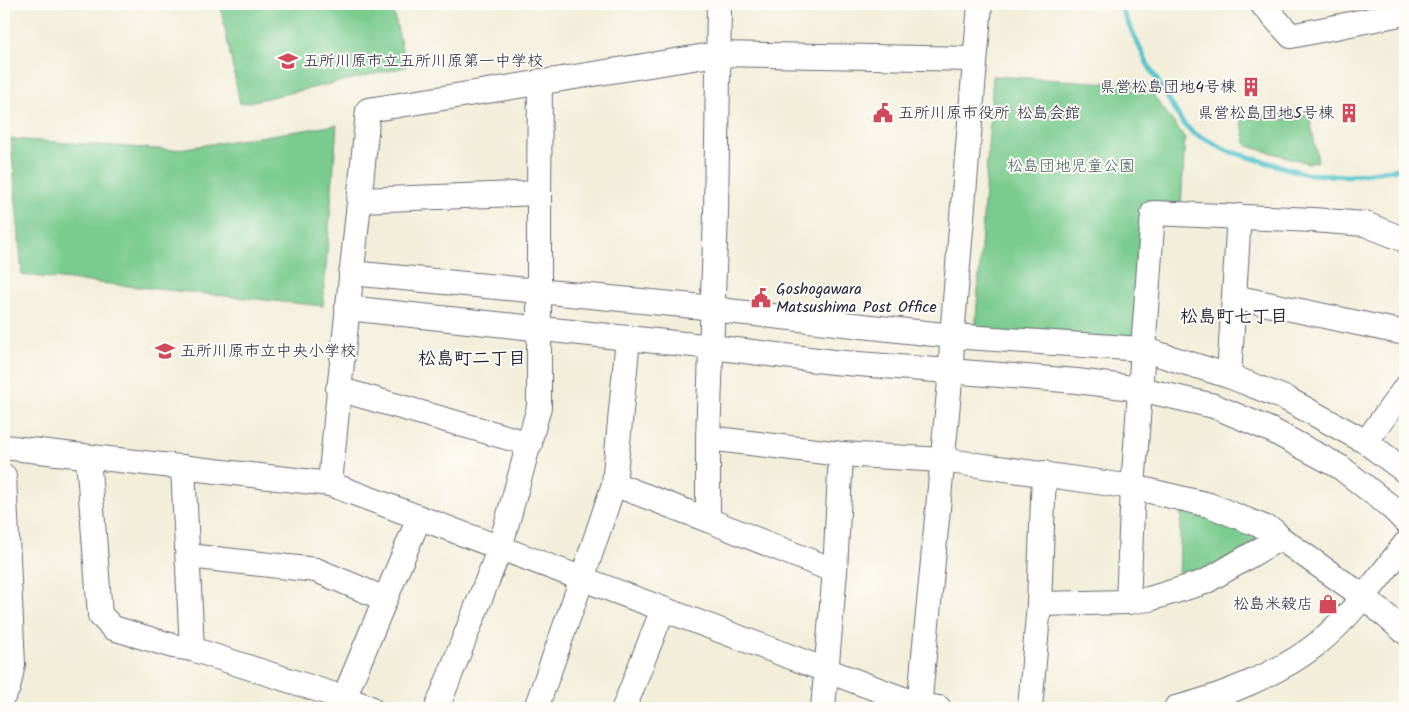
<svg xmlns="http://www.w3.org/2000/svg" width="1409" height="712" font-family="Kalam,'Klee One',sans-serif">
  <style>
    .green { fill: #79cb8e; stroke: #4e7664 }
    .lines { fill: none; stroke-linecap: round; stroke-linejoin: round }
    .stream { stroke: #56c4cd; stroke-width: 5 }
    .minor-casing { stroke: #6b6973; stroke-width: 26 }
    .minor { stroke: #fff; stroke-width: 24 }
    .labels { text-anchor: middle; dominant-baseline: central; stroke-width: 4; stroke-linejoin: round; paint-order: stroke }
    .poi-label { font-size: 16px; fill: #22223b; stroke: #fdfcf7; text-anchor: start }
    .park-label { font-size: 16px; fill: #405d58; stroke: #fdfcf7 }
    .neighbourhood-label { font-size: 18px; font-weight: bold; fill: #22223b; stroke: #fdfcf7 }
  </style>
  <rect width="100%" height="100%" fill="#fdfcf7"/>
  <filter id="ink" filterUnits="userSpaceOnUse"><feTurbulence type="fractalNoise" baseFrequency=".02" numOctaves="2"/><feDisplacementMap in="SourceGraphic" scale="10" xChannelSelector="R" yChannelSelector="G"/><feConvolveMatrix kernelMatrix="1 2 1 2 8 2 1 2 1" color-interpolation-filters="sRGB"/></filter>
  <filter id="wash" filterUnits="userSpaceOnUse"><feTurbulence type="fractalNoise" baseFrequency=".0096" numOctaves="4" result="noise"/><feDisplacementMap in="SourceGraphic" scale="20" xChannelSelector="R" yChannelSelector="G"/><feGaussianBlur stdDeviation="1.12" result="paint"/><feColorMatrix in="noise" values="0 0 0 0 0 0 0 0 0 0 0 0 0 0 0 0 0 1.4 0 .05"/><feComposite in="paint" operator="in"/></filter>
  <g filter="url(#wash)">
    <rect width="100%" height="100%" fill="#f3eeda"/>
    <g class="green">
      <path d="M 220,4 L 392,4 L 406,67 L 240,104 Z"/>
      <path d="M 993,76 L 1146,85 L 1185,138 L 1181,207 L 1146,205 L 1136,342 L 975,333 Z"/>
      <path d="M 1308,108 L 1318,161 L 1308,163 L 1247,146 L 1241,120 Z"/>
      <path d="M 337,125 L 323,306 L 22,275 L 11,139 L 172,150 Z"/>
      <path d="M 1181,502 L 1269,537 L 1179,582 Z"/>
    </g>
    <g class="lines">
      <path class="stream" d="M 1119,4 L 1147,63 L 1182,122 L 1193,133 L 1229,151 L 1306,174 L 1349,176 L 1405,168"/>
    </g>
  </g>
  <g filter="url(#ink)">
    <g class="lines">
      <defs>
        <g id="minor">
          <path d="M 719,4 L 716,213 L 708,438 L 708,520 L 835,571 L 823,708"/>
          <path d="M 1262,4 L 1291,36 L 1405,13"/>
          <path d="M 360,200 L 539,193"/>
          <path d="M 351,273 L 714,308 L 728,311 L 952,336 L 1142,349 L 1229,376 L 1287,399 L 1366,442 L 1405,471"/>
          <path d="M 1234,297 L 1405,333"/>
          <path d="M 347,308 L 712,347 L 833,362 L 1077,381 L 1140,389 L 1214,406 L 1273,431 L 1340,467 L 1391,507 L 1405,521"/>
          <path d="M 1229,376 L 1239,216"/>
          <path d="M 338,389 L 530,444"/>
          <path d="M 708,438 L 841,454 L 942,460 L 1133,487 L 1209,505 L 1274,531 L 1280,538 L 1364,597 L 1405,632"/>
          <path d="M 1366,442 L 1405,388"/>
          <path d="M 4,447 L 330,484 L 919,705 L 939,708"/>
          <path d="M 88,457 L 100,615 L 113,628 L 173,646 L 192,649 L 344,698 L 370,708"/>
          <path d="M 183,467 L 192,649"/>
          <path d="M 4,476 L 13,664 L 8,688 L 4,695"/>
          <path d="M 330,484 C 341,359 357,235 368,110 L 718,54 L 974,59"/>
          <path d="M 614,484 L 708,520"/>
          <path d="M 188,556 L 316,570 L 385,599"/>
          <path d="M 835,571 L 841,454"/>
          <path d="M 1128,602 L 1133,487 L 1153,213 L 1313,220 L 1365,224 L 1405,240"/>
          <path d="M 1039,604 L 1128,602 L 1149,599 L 1205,582 L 1280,538"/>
          <path d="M 344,698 L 419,518"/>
          <path d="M 437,708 L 500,548 L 539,407 L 539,193 L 540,81"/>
          <path d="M 536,708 L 582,579 L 614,484 L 628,338"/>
          <path d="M 624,708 L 663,609"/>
          <path d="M 919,708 L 951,371 L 952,336 L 980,4"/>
          <path d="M 1030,708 L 1039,604 L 1044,473"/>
          <path d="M 1176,708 C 1221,697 1281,673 1317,644 C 1352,615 1378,579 1405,544"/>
        </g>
      </defs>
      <use href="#minor" class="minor-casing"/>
      <use href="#minor" class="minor"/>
    </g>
  </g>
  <defs>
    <symbol id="school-bare" viewBox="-9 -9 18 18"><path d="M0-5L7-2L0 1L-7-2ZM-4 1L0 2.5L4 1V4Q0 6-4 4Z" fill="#d1495b" stroke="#fdfcf7" stroke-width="2.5" paint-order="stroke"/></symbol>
    <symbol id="building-bare" viewBox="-9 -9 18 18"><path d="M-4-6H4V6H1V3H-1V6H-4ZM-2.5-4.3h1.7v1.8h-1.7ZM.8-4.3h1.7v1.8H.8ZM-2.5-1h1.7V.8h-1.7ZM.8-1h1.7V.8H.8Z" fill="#d1495b" stroke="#fdfcf7" stroke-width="2.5" paint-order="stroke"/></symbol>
    <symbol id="civic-bare" viewBox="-9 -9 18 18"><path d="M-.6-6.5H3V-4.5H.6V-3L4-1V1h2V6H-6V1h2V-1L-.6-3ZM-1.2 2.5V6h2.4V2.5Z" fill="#d1495b" stroke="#fdfcf7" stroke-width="2.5" paint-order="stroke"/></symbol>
    <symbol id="shop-bare" viewBox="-9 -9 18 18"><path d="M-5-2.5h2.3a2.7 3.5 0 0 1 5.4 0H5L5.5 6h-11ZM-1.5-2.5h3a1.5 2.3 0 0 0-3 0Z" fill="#d1495b" stroke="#fdfcf7" stroke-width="2.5" paint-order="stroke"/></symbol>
  </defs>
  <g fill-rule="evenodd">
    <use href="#school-bare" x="274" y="47" width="28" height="28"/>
    <use href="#building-bare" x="1237" y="73" width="28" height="28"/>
    <use href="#civic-bare" x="869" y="99" width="28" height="28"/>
    <use href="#building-bare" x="1335" y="99" width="28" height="28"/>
    <use href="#civic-bare" x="747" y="284" width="28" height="28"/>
    <use href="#school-bare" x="151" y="337" width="28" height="28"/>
    <use href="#shop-bare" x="1314" y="590" width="28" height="28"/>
  </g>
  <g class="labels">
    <g class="poi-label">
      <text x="303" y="61">五所川原市立五所川原第一中学校</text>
      <text x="1236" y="87" text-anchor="end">県営松島団地4号棟</text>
      <text x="898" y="113">五所川原市役所 松島会館</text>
      <text x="1334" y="113" text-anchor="end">県営松島団地5号棟</text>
      <text x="776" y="289">Goshogawara<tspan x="776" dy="18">Matsushima Post Office</tspan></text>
      <text x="180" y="351">五所川原市立中央小学校</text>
      <text x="1313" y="604" text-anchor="end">松島米穀店</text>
    </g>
    <g class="park-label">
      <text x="1071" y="166">松島団地児童公園</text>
    </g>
    <g class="neighbourhood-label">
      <text x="1234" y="317">松島町七丁目</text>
      <text x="472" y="359">松島町二丁目</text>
    </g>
  </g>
  <rect width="1409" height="712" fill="none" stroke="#fdfcf7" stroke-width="20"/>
</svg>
